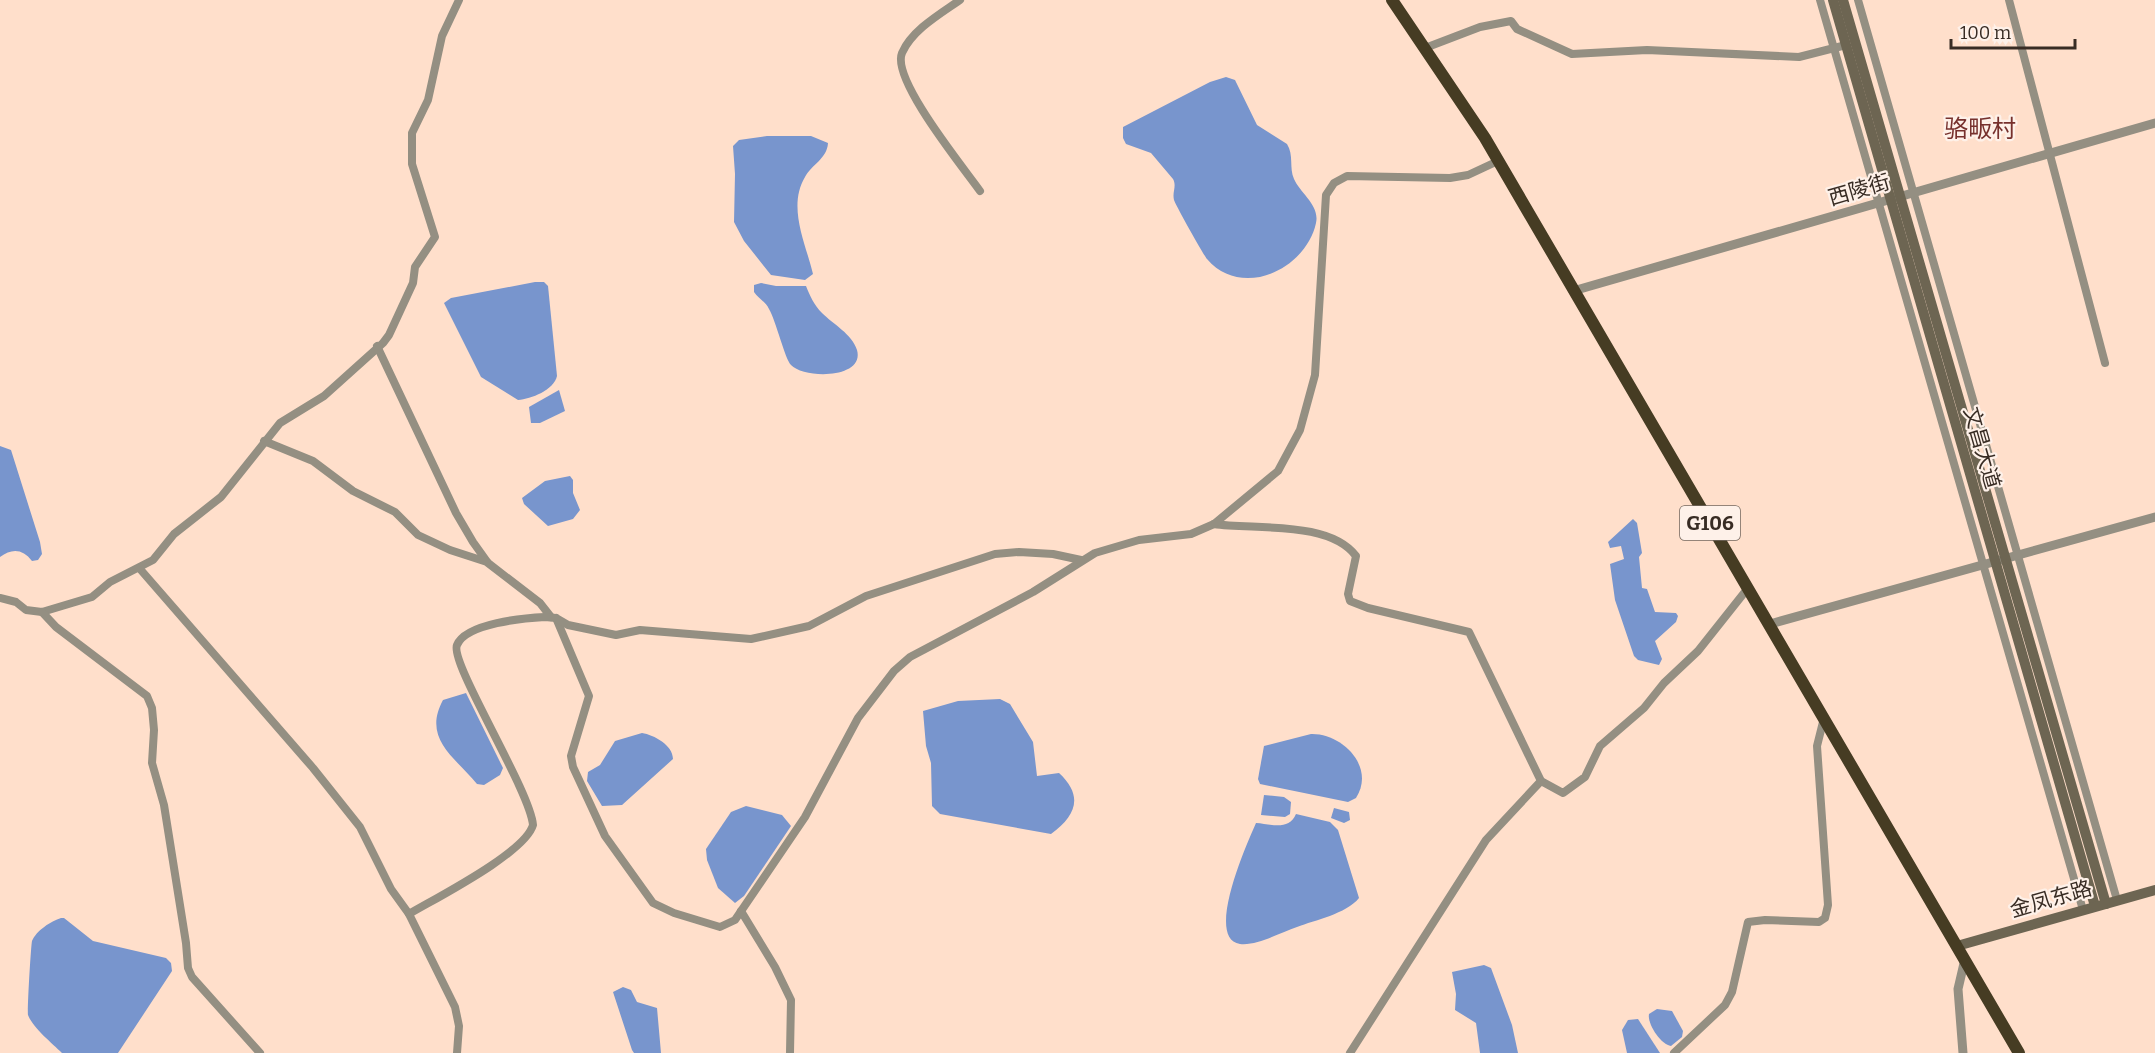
<svg xmlns="http://www.w3.org/2000/svg" width="2155" height="1053" font-family="Bitter,'Noto Sans SC',serif">
  <style>
    .water { fill: #7895cd }
    .lines { fill: none; stroke-linecap: round; stroke-linejoin: round }
    .minor { stroke: #948f82; stroke-width: 8 }
    .tertiary { stroke: #948f82; stroke-width: 9 }
    .secondary { stroke: #6d6552; stroke-width: 10 }
    .trunk { stroke: #463c23; stroke-width: 12 }
    .labels { text-anchor: middle; dominant-baseline: central; stroke-width: 4.5; stroke-linejoin: round; paint-order: stroke }
    .shield { fill: #fef1e9; stroke: #73675f; stroke-width: 1.5 }
    .shield-label { font-size: 20px; font-weight: bold; fill: #382c24 }
    .street-label { font-size: 21px; fill: #382c24; stroke: #fef1e9 }
    .quarter-label { font-size: 24px; fill: #77312d; stroke: #fef1e9 }
  </style>
  <rect width="100%" height="100%" fill="#ffdfcb"/>
  <g class="water">
    <path d="M 1226,77 L 1235,80 L 1257,125 L 1287,144 C 1294,155 1289,168 1294,179 C 1300,193 1320,205 1316,223 C 1306,269 1242,300 1207,259 C 1204,256 1175,204 1174,200 C 1172,192 1177,186 1173,179 L 1151,153 L 1126,144 L 1123,138 L 1123,127 L 1210,82 Z"/>
    <path d="M 767,136 L 811,136 L 828,143 C 827,159 812,164 805,177 C 787,207 806,244 813,274 L 805,280 L 771,275 L 744,241 L 734,222 L 735,174 L 733,146 L 739,140 Z"/>
    <path d="M 535,282 L 544,282 L 548,286 L 557,376 C 554,390 531,399 518,400 L 481,377 L 444,303 L 451,298 Z"/>
    <path d="M 761,283 L 776,286 L 806,286 C 810,296 814,305 822,313 C 833,324 852,334 857,350 C 865,379 804,379 791,365 C 785,359 776,321 769,309 C 766,302 758,298 754,292 L 754,285 Z"/>
    <path d="M 559,390 L 565,411 L 540,423 L 531,423 L 529,407 Z"/>
    <path d="M 0,446 L 11,450 L 40,542 L 42,554 L 38,560 L 32,561 C 23,549 12,548 0,557 Z"/>
    <path d="M 570,476 L 573,480 L 573,493 L 580,510 L 573,519 L 548,526 L 524,504 L 522,498 L 545,481 Z"/>
    <path d="M 1633,519 L 1637,523 L 1642,553 L 1639,557 L 1642,588 L 1647,589 L 1655,612 L 1676,613 L 1678,616 L 1676,622 L 1655,641 L 1662,659 L 1659,665 L 1638,660 L 1634,656 L 1615,600 L 1610,564 L 1624,559 L 1621,546 L 1610,548 L 1608,542 Z"/>
    <path d="M 466,693 L 503,768 L 500,775 L 484,785 L 477,784 C 455,757 422,739 443,700 Z"/>
    <path d="M 1000,699 L 1010,704 L 1033,742 L 1037,776 L 1059,773 C 1084,796 1076,816 1051,834 L 940,814 L 932,806 L 931,763 L 926,746 L 923,711 L 958,701 Z"/>
    <path d="M 642,733 C 654,735 673,745 673,759 L 622,805 L 602,806 L 587,781 L 588,772 L 600,765 L 615,741 Z"/>
    <path d="M 1311,734 C 1342,733 1376,767 1356,798 L 1348,802 L 1260,784 L 1258,779 L 1264,746 Z"/>
    <path d="M 1264,795 L 1284,797 L 1291,802 L 1290,814 L 1285,817 L 1261,815 Z"/>
    <path d="M 746,806 L 782,815 L 791,826 L 744,896 L 735,903 L 718,888 L 707,860 L 706,849 L 731,812 Z"/>
    <path d="M 1334,808 L 1349,812 L 1350,820 L 1344,823 L 1331,818 Z"/>
    <path d="M 1296,814 L 1330,822 L 1338,830 L 1359,898 C 1346,914 1315,920 1297,927 C 1281,932 1258,946 1240,944 C 1204,939 1248,841 1256,823 C 1271,824 1289,831 1296,814 Z"/>
    <path d="M 61,918 L 64,918 L 93,941 L 166,958 L 171,963 L 172,971 L 118,1053 L 62,1053 C 52,1043 33,1028 28,1015 C 27,1011 31,945 32,941 C 36,931 51,921 61,918 Z"/>
    <path d="M 1484,965 L 1491,968 L 1512,1025 L 1518,1053 L 1480,1053 L 1476,1023 L 1455,1010 L 1456,994 L 1452,972 Z"/>
    <path d="M 623,987 L 631,990 L 637,1002 L 657,1008 L 661,1053 L 634,1053 L 632,1050 L 613,992 Z"/>
    <path d="M 1657,1009 L 1672,1011 L 1683,1031 L 1682,1037 L 1671,1046 C 1661,1045 1647,1024 1649,1014 Z"/>
    <path d="M 1638,1019 L 1660,1053 L 1627,1053 L 1622,1030 L 1628,1020 Z"/>
  </g>
  <g class="lines">
    <g class="minor">
      <path d="M 960,0 C 940,14 912,30 902,53 C 891,79 963,167 980,191"/>
      <path d="M 1820,0 L 2083,910"/>
      <path d="M 1858,0 L 2117,900"/>
      <path d="M 2009,0 L 2105,363"/>
      <path d="M 1425,48 L 1480,27 L 1511,21 L 1517,29 L 1572,54 L 1647,50 L 1799,57 L 1846,45"/>
      <path d="M 377,346 L 456,513 L 473,542 L 488,563 L 540,603 L 551,617"/>
      <path d="M 264,441 L 313,461 L 353,491 L 395,512 L 418,535 L 450,550 L 487,562"/>
      <path d="M 1214,524 C 1254,530 1329,520 1356,556 L 1348,594 L 1350,601 L 1368,608 L 1469,632 L 1541,781 L 1563,793 L 1585,777 L 1600,746 L 1644,708 L 1664,683 L 1698,651 L 1748,588"/>
      <path d="M 140,569 L 313,768 L 360,827 L 391,889 L 409,914 L 455,1007 L 459,1026 L 457,1053"/>
      <path d="M 0,598 L 16,602 L 26,610 L 42,612 L 92,597 L 110,582 L 153,560 L 174,534 L 221,497 L 280,423 L 324,396 L 383,343 L 389,335 L 413,283 L 415,267 L 435,237 L 412,164 L 412,133 L 428,100 L 442,36 L 459,0"/>
      <path d="M 42,612 L 56,627 L 147,696 L 152,708 L 154,730 L 152,763 L 164,805 L 186,943 L 188,968 L 192,977 L 260,1053"/>
      <path d="M 556,618 L 589,696 L 571,756 L 573,767 L 605,836 L 653,903 L 674,913 L 720,927 L 735,920 L 805,817 L 858,718 L 894,671 L 910,657 L 1033,592 L 1095,553 L 1139,540 L 1191,534 L 1214,524 L 1278,471 L 1300,430 L 1315,375 L 1326,195 L 1334,183 L 1347,176 L 1450,178 L 1468,175 L 1498,161"/>
      <path d="M 741,911 L 775,967 L 791,1000 L 790,1053"/>
      <path d="M 409,914 C 436,898 525,853 533,825 C 530,790 449,662 457,645 C 466,623 525,618 545,617 L 556,618 L 568,625 L 616,635 L 640,630 L 751,639 L 809,626 L 866,596 L 995,554 L 1019,552 L 1053,554 L 1081,560"/>
      <path d="M 1350,1053 L 1486,840 L 1541,781"/>
      <path d="M 1674,1053 L 1725,1005 L 1732,992 L 1748,922 L 1765,920 L 1819,922 L 1825,918 L 1828,905 L 1817,746 L 1824,718"/>
    </g>
    <g class="tertiary">
      <path d="M 1573,291 L 2155,123"/>
      <path d="M 1770,624 L 2155,517"/>
      <path d="M 1963,1053 L 1958,989 L 1965,959"/>
    </g>
    <g class="secondary">
      <path d="M 1833,0 L 2095,906"/>
      <path d="M 1843,0 L 2106,904"/>
      <path d="M 1957,946 L 2155,890"/>
    </g>
    <path class="trunk" d="M 1392,0 L 1485,138 L 2019,1053"/>
  </g>
  <g class="labels">
    <rect class="shield" x="1680" y="506" width="60" height="34" rx="4.5"/>
    <g class="shield-label">
      <text x="1710" y="523">G106</text>
    </g>
    <g class="street-label">
      <text transform="translate(1859 190) rotate(-16)">西陵街</text>
      <text transform="translate(1982 448) rotate(74)">文昌大道</text>
      <text transform="translate(2051 899) rotate(-16)">金凤东路</text>
    </g>
    <g class="quarter-label">
      <text x="1980" y="129">骆畈村</text>
    </g>
  </g>
  <path d="M1951 39v9h124v-9" fill="none" stroke="#382c24" stroke-width="3"/>
  <text x="1960" y="39" font-size="18" fill="#382c24" stroke="#fef1e9" stroke-width="4.5" paint-order="stroke">100 m</text>
</svg>
